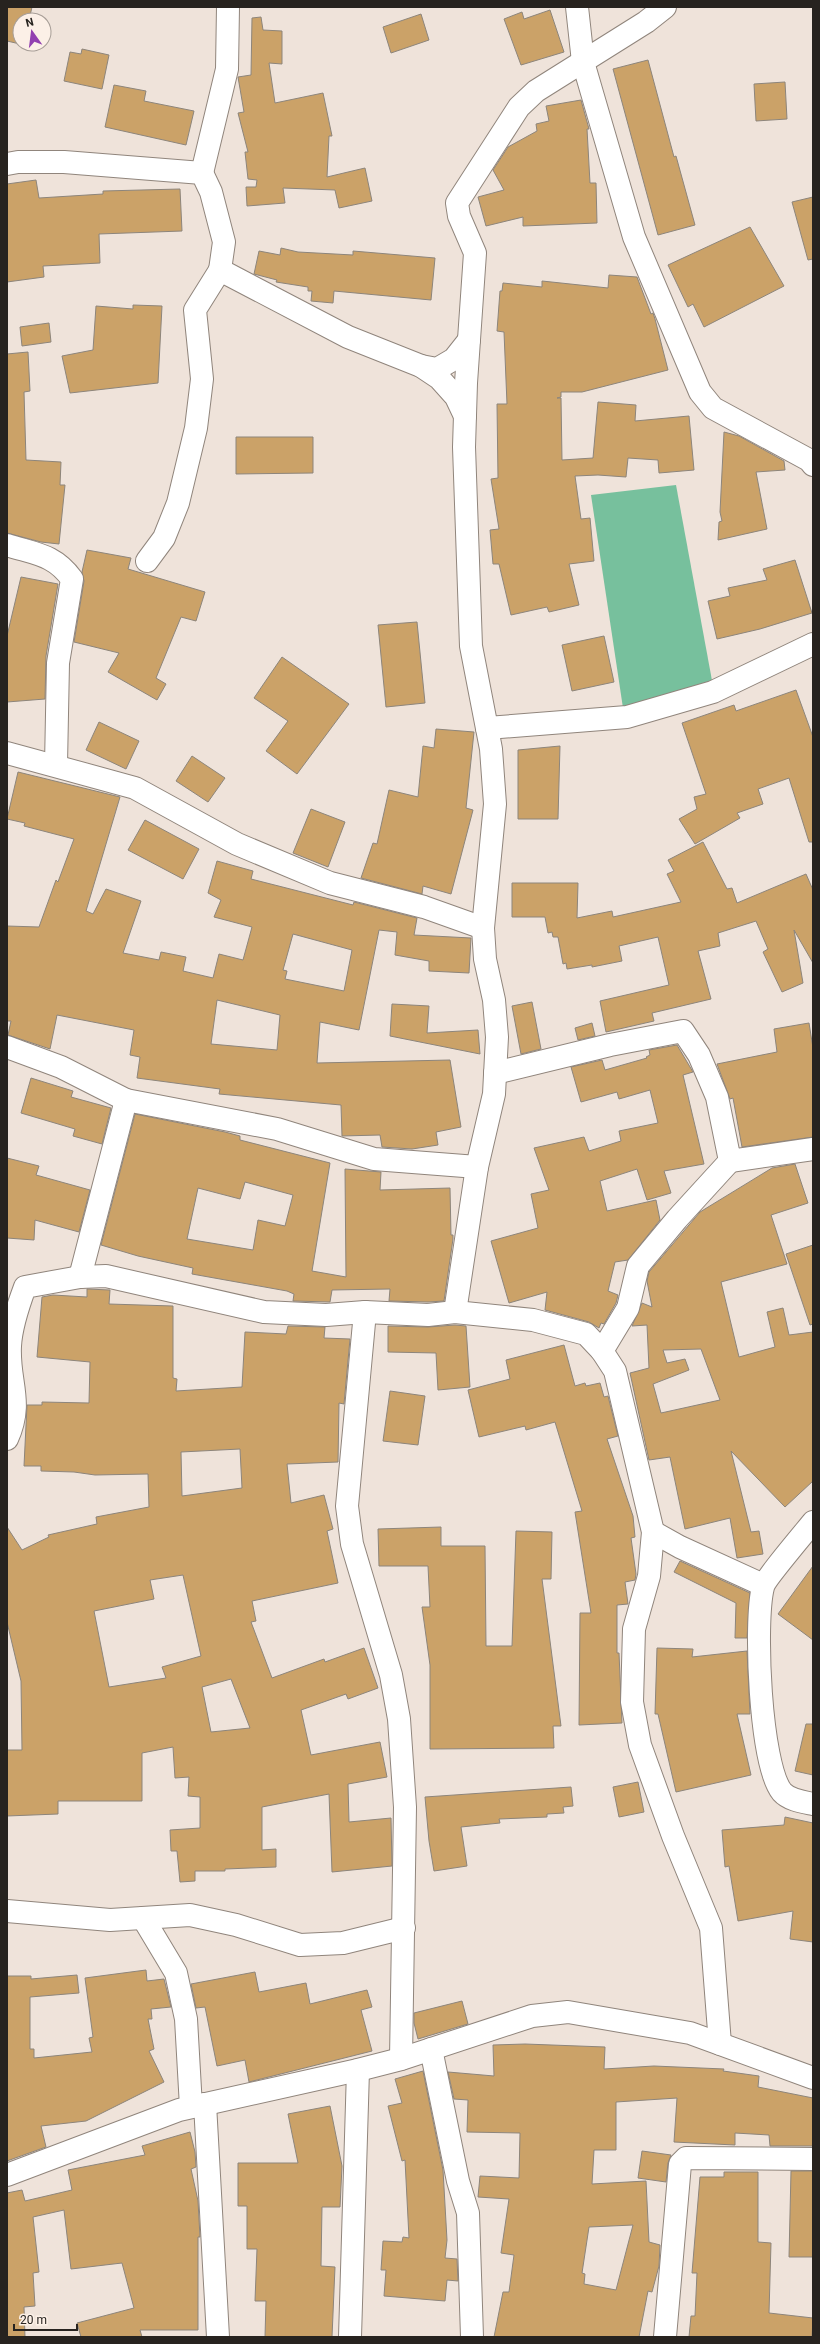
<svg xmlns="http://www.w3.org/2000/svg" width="820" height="2344" font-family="Roboto,sans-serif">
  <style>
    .forest { fill: #77c09d }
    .building { fill: #cba268; stroke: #8d857b; fill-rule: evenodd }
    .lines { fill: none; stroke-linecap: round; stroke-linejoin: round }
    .street-casing { stroke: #90857c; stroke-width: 24 }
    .street { stroke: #fff; stroke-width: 22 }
  </style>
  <rect width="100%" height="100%" fill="#efe3da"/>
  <path class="forest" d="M 676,485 L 713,686 L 623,708 L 591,495 Z"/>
  <g class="building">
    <path d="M 7,7 L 32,7 L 29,20 L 20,20 L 20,44 L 7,41 Z"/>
    <path d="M 550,10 L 564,52 L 521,65 L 504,19 L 522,12 L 524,19 Z"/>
    <path d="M 421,14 L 429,40 L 391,53 L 383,27 Z"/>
    <path d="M 261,17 L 263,30 L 282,31 L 282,64 L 269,63 L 275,103 L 323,93 L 332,136 L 329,136 L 327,177 L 365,168 L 372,201 L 339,208 L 335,190 L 283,188 L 285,203 L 247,206 L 246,187 L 256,187 L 257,180 L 248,179 L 245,152 L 248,152 L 238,113 L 244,112 L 238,77 L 251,75 L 252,18 Z"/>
    <path d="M 82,49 L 109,55 L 102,89 L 64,81 L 70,52 L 81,54 Z"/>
    <path d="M 648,60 L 674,157 L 676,156 L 695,225 L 658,235 L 613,69 Z"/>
    <path d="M 785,82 L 787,119 L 756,121 L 754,84 Z"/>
    <path d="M 114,85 L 146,91 L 144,101 L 194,111 L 186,145 L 105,127 Z"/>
    <path d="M 581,100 L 589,129 L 587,129 L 590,183 L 596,183 L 597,223 L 523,226 L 523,217 L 486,226 L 478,197 L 504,190 L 493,170 L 508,147 L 537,131 L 536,124 L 549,121 L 546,106 Z"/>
    <path d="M 36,180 L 39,198 L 103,194 L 103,191 L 180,189 L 182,231 L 99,234 L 100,263 L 43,266 L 44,277 L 7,282 L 7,184 Z"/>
    <path d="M 813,197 L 813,259 L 808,260 L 792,202 Z"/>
    <path d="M 750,227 L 784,286 L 704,327 L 693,304 L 688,307 L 668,265 Z"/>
    <path d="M 281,248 L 298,252 L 353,255 L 353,251 L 435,258 L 431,300 L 334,291 L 333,303 L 311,301 L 312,291 L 308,291 L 308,287 L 276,282 L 277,280 L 254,274 L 259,251 L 280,255 Z"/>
    <path d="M 609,275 L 637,277 L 651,314 L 653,313 L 655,319 L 668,370 L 582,392 L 561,392 L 561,397 L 557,398 L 561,398 L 562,460 L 593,458 L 598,402 L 636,405 L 635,421 L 689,416 L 694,470 L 659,473 L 658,460 L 628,458 L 626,477 L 598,475 L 575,476 L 581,519 L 590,518 L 594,561 L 569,564 L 579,605 L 549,612 L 547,607 L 511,615 L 499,564 L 493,564 L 490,530 L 499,529 L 491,479 L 498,478 L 497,404 L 507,404 L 504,332 L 497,331 L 500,291 L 502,291 L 503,283 L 542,287 L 542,281 L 608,288 Z"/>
    <path d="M 133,305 L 162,306 L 158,383 L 70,393 L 62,356 L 93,350 L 96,306 L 133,309 Z"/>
    <path d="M 49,323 L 51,342 L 22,346 L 20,327 Z"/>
    <path d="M 28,352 L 30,391 L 24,392 L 26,460 L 61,462 L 60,485 L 65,485 L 59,544 L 41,542 L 7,533 L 7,354 Z"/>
    <path d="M 724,432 L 739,436 L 784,461 L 785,470 L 756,472 L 767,529 L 718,540 L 719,522 L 722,521 L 720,512 Z"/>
    <path d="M 236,437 L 313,437 L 313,473 L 236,474 Z"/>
    <path d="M 87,550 L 131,558 L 128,569 L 205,592 L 196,621 L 181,617 L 156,678 L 166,684 L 157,700 L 108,672 L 119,653 L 74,642 L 84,581 L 82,572 Z"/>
    <path d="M 795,560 L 812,613 L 760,629 L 717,639 L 708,601 L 730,596 L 728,588 L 767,580 L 763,569 Z"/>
    <path d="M 21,577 L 58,584 L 46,656 L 45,699 L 7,702 L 7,636 Z"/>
    <path d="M 417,622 L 425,703 L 386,707 L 378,625 Z"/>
    <path d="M 604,636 L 614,682 L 572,691 L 562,645 Z"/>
    <path d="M 282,657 L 349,704 L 297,774 L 266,751 L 288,721 L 254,698 Z"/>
    <path d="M 796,690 L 813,737 L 813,842 L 809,842 L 789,778 L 758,789 L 763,804 L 737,813 L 740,818 L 695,844 L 679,819 L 697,809 L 694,797 L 706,794 L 682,723 L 734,705 L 736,711 Z"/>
    <path d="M 99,722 L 139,741 L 126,769 L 86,750 Z"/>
    <path d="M 436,729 L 474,732 L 466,808 L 473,810 L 451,894 L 423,886 L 422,894 L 361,878 L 373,843 L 377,844 L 389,790 L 418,797 L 423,746 L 434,748 Z"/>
    <path d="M 560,746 L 558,819 L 518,819 L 518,750 Z"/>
    <path d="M 192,756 L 225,778 L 208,802 L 176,781 Z"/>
    <path d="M 18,772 L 120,797 L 86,911 L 93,914 L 106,889 L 141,901 L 123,953 L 159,960 L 161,952 L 186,957 L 183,971 L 213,978 L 219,954 L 243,960 L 252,927 L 214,917 L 221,900 L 208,893 L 217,861 L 253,871 L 251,879 L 353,905 L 354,902 L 417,918 L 414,935 L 471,938 L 469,973 L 429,971 L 429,961 L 395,955 L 397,932 L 379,930 L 359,1030 L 320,1022 L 317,1063 L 450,1060 L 461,1127 L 436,1132 L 438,1145 L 412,1149 L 382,1147 L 380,1135 L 342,1136 L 341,1105 L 219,1094 L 220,1089 L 137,1078 L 140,1057 L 130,1055 L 134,1030 L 57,1015 L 50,1049 L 8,1035 L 11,1021 L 7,1021 L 7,926 L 39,927 L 56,880 L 58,882 L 74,839 L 24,826 L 25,823 L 7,819 ZM 293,934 L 352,950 L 344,991 L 285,979 L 287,971 L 283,970 ZM 217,1000 L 280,1015 L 277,1050 L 211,1044 Z"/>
    <path d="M 311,809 L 345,822 L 328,867 L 293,853 Z"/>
    <path d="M 145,820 L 199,849 L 183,879 L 128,850 Z"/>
    <path d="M 703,842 L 727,889 L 732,888 L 737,903 L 806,874 L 813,890 L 813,963 L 794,930 L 803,983 L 782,992 L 763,952 L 768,949 L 756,921 L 718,933 L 720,946 L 698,951 L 711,999 L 652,1013 L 654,1021 L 606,1032 L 600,1001 L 669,985 L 658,937 L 619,946 L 622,961 L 592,967 L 592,965 L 567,969 L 566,963 L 563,964 L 558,937 L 553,937 L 552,932 L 548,933 L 545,917 L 512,917 L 512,883 L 578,883 L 577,918 L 612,911 L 613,917 L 681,902 L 667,874 L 674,871 L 668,860 Z"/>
    <path d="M 532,1002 L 541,1049 L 521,1054 L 512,1006 Z"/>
    <path d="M 392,1004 L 429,1006 L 427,1033 L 478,1030 L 480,1054 L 390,1036 Z"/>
    <path d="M 592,1023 L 595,1036 L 578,1040 L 575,1028 Z"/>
    <path d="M 809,1023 L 813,1048 L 813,1137 L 742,1147 L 733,1098 L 730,1099 L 717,1064 L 777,1052 L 774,1029 Z"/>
    <path d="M 677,1045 L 693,1072 L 683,1075 L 704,1164 L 664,1171 L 671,1193 L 647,1200 L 637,1169 L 600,1181 L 607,1211 L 656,1200 L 660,1220 L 628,1260 L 615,1262 L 608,1291 L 618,1295 L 616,1303 L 604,1324 L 601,1323 L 599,1328 L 589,1322 L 545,1310 L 547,1292 L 509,1303 L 491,1241 L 538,1228 L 531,1194 L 549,1190 L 534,1148 L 584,1137 L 589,1151 L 621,1141 L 619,1131 L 658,1123 L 650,1090 L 619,1099 L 617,1092 L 581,1102 L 571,1067 L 602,1060 L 605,1070 L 647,1058 L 646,1057 L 650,1055 L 649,1050 Z"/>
    <path d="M 31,1078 L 73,1091 L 71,1097 L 111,1108 L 102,1144 L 73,1136 L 75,1129 L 21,1113 Z"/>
    <path d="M 135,1114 L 225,1132 L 240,1136 L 240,1140 L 330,1163 L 312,1271 L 346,1277 L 345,1169 L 381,1172 L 380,1190 L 450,1188 L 451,1235 L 453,1235 L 453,1239 L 444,1301 L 428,1302 L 389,1301 L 390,1289 L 332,1290 L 330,1302 L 293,1301 L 294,1294 L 287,1291 L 192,1274 L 193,1268 L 138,1256 L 101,1245 ZM 245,1182 L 293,1195 L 285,1226 L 258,1220 L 253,1250 L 187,1239 L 198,1188 L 240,1199 Z"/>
    <path d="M 7,1158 L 39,1166 L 36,1175 L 90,1190 L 79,1232 L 35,1220 L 34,1240 L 7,1238 Z"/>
    <path d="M 795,1164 L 808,1203 L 771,1215 L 787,1264 L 721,1282 L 739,1357 L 775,1347 L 767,1312 L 783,1308 L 789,1335 L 813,1332 L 813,1481 L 785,1507 L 731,1451 L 751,1532 L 759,1531 L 763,1554 L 737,1558 L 730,1518 L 685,1529 L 670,1457 L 649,1460 L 630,1373 L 649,1368 L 647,1325 L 632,1326 L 642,1303 L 652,1307 L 647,1281 L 649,1272 L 700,1212 L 772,1168 ZM 701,1349 L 720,1400 L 661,1413 L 653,1384 L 689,1370 L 685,1359 L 667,1363 L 663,1350 Z"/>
    <path d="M 813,1245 L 813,1324 L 810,1325 L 786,1254 Z"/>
    <path d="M 87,1289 L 110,1290 L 109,1304 L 173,1306 L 173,1378 L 177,1379 L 176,1391 L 242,1387 L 245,1332 L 286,1334 L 288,1326 L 325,1327 L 324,1338 L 350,1339 L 344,1404 L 339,1403 L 338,1462 L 287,1464 L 291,1503 L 324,1495 L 333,1529 L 327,1531 L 338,1583 L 252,1601 L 256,1621 L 251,1622 L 272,1678 L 324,1659 L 325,1662 L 364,1648 L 378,1688 L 348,1699 L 346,1694 L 301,1710 L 311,1755 L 380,1742 L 387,1777 L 348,1784 L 349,1822 L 391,1818 L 392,1866 L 332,1872 L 329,1794 L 262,1807 L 262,1850 L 276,1849 L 276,1867 L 225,1869 L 225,1871 L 195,1871 L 195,1881 L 180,1882 L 177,1851 L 171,1851 L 170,1830 L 200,1828 L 200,1797 L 188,1796 L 189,1777 L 175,1778 L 173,1747 L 142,1753 L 142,1801 L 58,1801 L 58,1814 L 7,1816 L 7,1750 L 22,1750 L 21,1681 L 7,1622 L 7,1527 L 22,1550 L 49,1537 L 48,1535 L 97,1524 L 96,1517 L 149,1507 L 148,1474 L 95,1475 L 74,1472 L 41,1471 L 41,1466 L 24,1466 L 27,1405 L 42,1405 L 42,1402 L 89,1403 L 90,1362 L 37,1357 L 42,1297 L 53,1295 L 87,1297 ZM 240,1449 L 242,1488 L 182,1496 L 181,1452 ZM 183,1575 L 201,1656 L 162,1667 L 166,1678 L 109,1687 L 94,1611 L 154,1599 L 150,1580 ZM 231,1679 L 250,1728 L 211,1732 L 202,1687 Z"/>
    <path d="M 455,1325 L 466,1326 L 470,1387 L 438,1390 L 436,1353 L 388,1352 L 388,1326 L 428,1327 Z"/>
    <path d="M 564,1345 L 575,1386 L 585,1383 L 586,1386 L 600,1383 L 604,1397 L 608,1396 L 618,1436 L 607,1439 L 633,1516 L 635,1537 L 631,1538 L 636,1574 L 635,1580 L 625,1582 L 628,1604 L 617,1605 L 617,1653 L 619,1653 L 622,1723 L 579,1725 L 580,1613 L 591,1613 L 575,1512 L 582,1511 L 555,1422 L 526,1430 L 525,1426 L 479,1437 L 468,1390 L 510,1379 L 506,1360 Z"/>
    <path d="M 390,1391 L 425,1396 L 418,1445 L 383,1441 Z"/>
    <path d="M 441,1527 L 441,1546 L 485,1546 L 486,1646 L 512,1646 L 516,1531 L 552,1532 L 551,1579 L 542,1579 L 561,1726 L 553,1726 L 554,1748 L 430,1749 L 430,1665 L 422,1607 L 430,1607 L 428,1566 L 379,1566 L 378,1529 Z"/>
    <path d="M 680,1561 L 750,1593 L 747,1638 L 735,1638 L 736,1603 L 674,1572 Z"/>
    <path d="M 813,1566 L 813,1640 L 778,1614 Z"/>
    <path d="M 657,1648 L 693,1649 L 692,1657 L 747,1651 L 750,1714 L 737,1714 L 751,1775 L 676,1792 L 658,1714 L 655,1714 Z"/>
    <path d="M 806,1724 L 813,1724 L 813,1775 L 795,1771 Z"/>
    <path d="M 638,1782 L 644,1812 L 619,1817 L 613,1787 Z"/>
    <path d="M 571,1787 L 573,1806 L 563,1807 L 564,1813 L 547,1814 L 547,1817 L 499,1819 L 500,1823 L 461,1827 L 467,1866 L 434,1871 L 429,1841 L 425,1797 Z"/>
    <path d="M 785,1817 L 813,1823 L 813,1942 L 790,1939 L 793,1911 L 738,1921 L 729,1866 L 725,1867 L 722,1830 L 784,1825 Z"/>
    <path d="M 146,1970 L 147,1981 L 164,1979 L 171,2007 L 151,2009 L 152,2019 L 148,2019 L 154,2049 L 149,2051 L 164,2082 L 86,2121 L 41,2126 L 46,2147 L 7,2161 L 7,1976 L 31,1976 L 31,1979 L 77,1975 L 79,1993 L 30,1997 L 30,2049 L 34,2049 L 34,2058 L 92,2052 L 89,2038 L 93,2037 L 85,1978 Z"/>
    <path d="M 255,1972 L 259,1992 L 306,1983 L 310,2004 L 367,1990 L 372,2007 L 361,2010 L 372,2051 L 249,2082 L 245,2060 L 217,2066 L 205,2007 L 196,2008 L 191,1984 Z"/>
    <path d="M 462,2001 L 468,2024 L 418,2039 L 414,2023 L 414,2013 Z"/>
    <path d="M 525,2044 L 605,2047 L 604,2069 L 654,2066 L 724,2069 L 723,2071 L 759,2076 L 758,2087 L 813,2098 L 813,2146 L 770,2146 L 769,2135 L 735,2133 L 735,2145 L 674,2142 L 677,2098 L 616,2102 L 616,2150 L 594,2150 L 592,2184 L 646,2181 L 649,2242 L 660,2245 L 659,2266 L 652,2292 L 648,2291 L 639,2337 L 494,2337 L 503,2292 L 509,2292 L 514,2255 L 501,2253 L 509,2199 L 478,2197 L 480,2176 L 519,2178 L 520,2133 L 467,2132 L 468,2100 L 454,2099 L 448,2072 L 494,2076 L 493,2045 ZM 633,2225 L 616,2290 L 584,2284 L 585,2274 L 582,2273 L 589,2227 Z"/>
    <path d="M 423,2071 L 443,2170 L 447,2240 L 445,2258 L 457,2259 L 458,2281 L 447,2280 L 445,2301 L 384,2296 L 386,2270 L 381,2270 L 383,2241 L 402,2242 L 403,2237 L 409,2238 L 405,2160 L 402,2161 L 388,2106 L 402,2103 L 395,2079 Z"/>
    <path d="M 330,2106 L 342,2166 L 340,2207 L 322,2207 L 321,2266 L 335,2267 L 332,2337 L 265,2337 L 266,2301 L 255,2301 L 257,2249 L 247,2249 L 247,2206 L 238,2206 L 238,2163 L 298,2163 L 288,2114 Z"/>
    <path d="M 190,2132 L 195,2152 L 196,2167 L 191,2169 L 198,2201 L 200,2237 L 198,2237 L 198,2330 L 140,2330 L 142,2337 L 81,2337 L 77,2323 L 134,2308 L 122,2263 L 71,2269 L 64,2210 L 33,2217 L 39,2272 L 33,2273 L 35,2306 L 24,2307 L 25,2337 L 7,2337 L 7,2193 L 22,2190 L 25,2201 L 72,2190 L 68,2170 L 145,2155 L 142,2146 Z"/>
    <path d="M 642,2151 L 671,2155 L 668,2163 L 666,2182 L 638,2178 Z"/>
    <path d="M 791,2171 L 813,2171 L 813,2257 L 789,2257 Z"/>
    <path d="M 724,2172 L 758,2172 L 758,2242 L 771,2243 L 769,2313 L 813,2318 L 812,2337 L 689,2337 L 691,2316 L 695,2316 L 697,2273 L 692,2273 L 700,2177 L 724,2177 Z"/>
  </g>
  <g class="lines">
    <defs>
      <g id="street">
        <path d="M 577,7 L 583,62 L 634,237 L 700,392 L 713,408 L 809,460 L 813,465"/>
        <path d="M 7,164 L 18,162 L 64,162 L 202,173 L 211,192 L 224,242 L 220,270 L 348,337 L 421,366 L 439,378 L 456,397 L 465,416"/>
        <path d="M 202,173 L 227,69 L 228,7"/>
        <path d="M 421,366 L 437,369 L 454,359 L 469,340"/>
        <path d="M 7,545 C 35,554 54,554 72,579 L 58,663 L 56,765"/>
        <path d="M 147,561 L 164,538 L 178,503 L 196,428 L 202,379 L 195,310 L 220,270"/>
        <path d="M 487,728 L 627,717 L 713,692 L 813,644"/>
        <path d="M 7,753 L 135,788 L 237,844 L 330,883 L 424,907 L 483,928"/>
        <path d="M 7,1047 L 61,1067 L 126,1100"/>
        <path d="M 495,1073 L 610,1045 L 683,1031 L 699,1055 L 717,1097 L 730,1161 L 813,1149"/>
        <path d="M 80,1277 L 126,1100 L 277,1129 L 374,1159 L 477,1167"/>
        <path d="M 365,1312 L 347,1506 L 352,1544 L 391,1675 L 399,1719 L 405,1807 L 401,2059"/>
        <path d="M 455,1312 L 477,1167 L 494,1094 L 497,1037 L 494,1000 L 485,959 L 483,928 L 495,804 L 491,749 L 471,646 L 464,447 L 466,383 L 475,253 L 459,216 L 457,203 L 519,107 L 536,91 L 646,22 L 665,7"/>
        <path d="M 602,1351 L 628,1308 L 638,1266 L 677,1219 L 730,1161"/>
        <path d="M 7,1439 C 24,1402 8,1382 10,1346 C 11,1326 18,1306 25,1287 L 80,1277 L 106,1276 L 264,1312 L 326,1315 L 365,1312 L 428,1315 L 455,1312 L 533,1320 L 586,1334 L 602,1351 L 615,1371 L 653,1532 L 649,1576 L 634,1629 L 632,1702 L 640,1745 L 673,1836 L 711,1928 L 720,2044"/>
        <path d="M 813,1522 C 805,1532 765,1579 763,1587 C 754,1622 760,1765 782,1792 C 789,1800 803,1802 813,1804"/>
        <path d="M 653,1532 L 680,1547 L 763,1585"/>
        <path d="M 7,1911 L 110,1920 L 190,1915 L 236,1925 L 300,1945 L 343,1943 L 404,1928"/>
        <path d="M 143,1918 L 176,1973 L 186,2019 L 191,2107"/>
        <path d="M 431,2049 L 458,2181 L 468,2213 L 472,2337"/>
        <path d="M 205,2104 L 218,2337"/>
        <path d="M 7,2175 L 179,2110 L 358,2070 L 401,2059 L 532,2016 L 568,2012 L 690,2033 L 813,2078"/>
        <path d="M 350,2337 L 358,2070"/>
        <path d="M 665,2337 L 680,2164 L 686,2158 L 813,2159"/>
      </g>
    </defs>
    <use href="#street" class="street-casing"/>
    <use href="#street" class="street"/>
  </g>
  <rect width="820" height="2344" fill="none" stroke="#27231f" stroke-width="16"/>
  <g transform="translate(32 32) rotate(346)"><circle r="19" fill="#fcf0e7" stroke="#a79e97"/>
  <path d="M0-3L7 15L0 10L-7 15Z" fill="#9240b0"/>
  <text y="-6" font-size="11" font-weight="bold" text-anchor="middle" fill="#27231f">N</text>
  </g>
  <path d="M14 2324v6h63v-6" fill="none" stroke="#27231f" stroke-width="2"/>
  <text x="20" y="2324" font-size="12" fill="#27231f" stroke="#fcf0e7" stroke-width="3" paint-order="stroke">20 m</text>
</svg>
